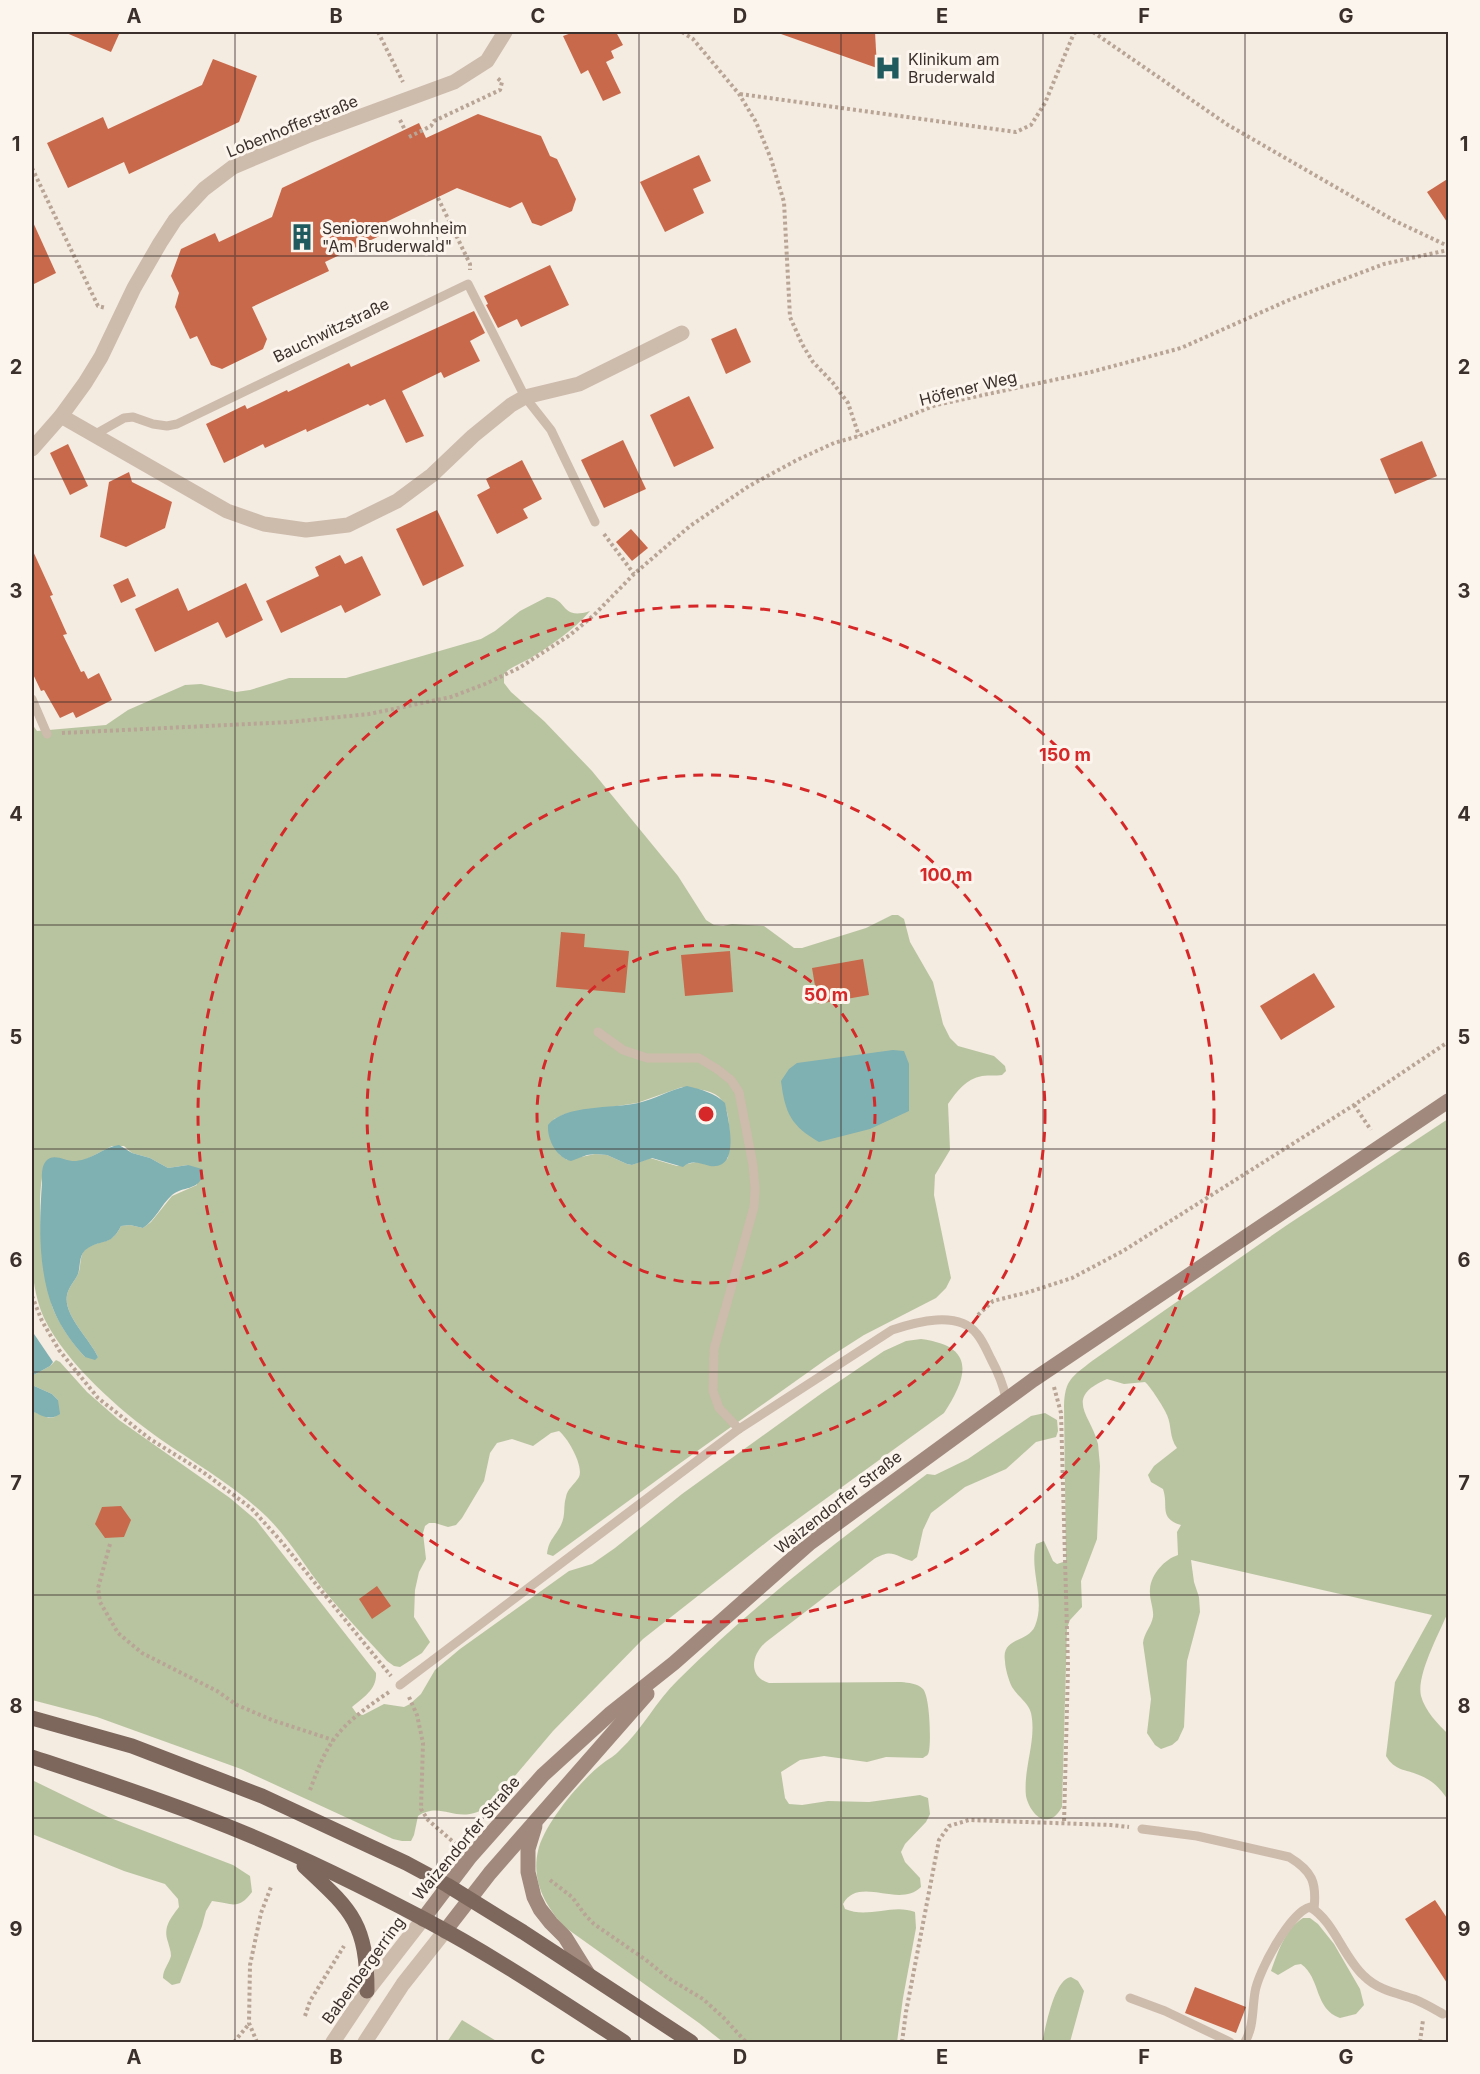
<svg xmlns="http://www.w3.org/2000/svg" width="1480" height="2074" font-family="Inter,sans-serif">
  <style>
    .green { fill: #b8c4a0; fill-rule: evenodd }
    .water { fill: #7fb0b2 }
    .building { fill: #c8694b }
    .lines { fill: none; stroke-linecap: round; stroke-linejoin: round }
    .path { stroke: #b9a596; stroke-width: 4; stroke-dasharray: 3 3; stroke-linecap: butt }
    .service { stroke: #cdbbac; stroke-width: 9 }
    .minor { stroke: #cdbbac; stroke-width: 15 }
    .secondary { stroke: #a18a7d; stroke-width: 15 }
    .primary { stroke: #7d675c; stroke-width: 15 }
    .grid { fill: none; stroke: #3b302b; stroke-width: 1.5; stroke-opacity: 0.55 }
    .ring { fill: none; stroke: #d62828; stroke-width: 3; stroke-dasharray: 10 8 }
    .labels { text-anchor: middle; dominant-baseline: central; stroke-width: 6; stroke-linejoin: round; paint-order: stroke }
    .poi-label { font-size: 16px; fill: #3b302b; stroke: #fbf5ee; text-anchor: start }
    .street-label { font-size: 16px; fill: #3b302b; stroke: #fbf5ee }
    .centre { fill: #d62828; stroke: #fbf5ee; stroke-width: 3 }
    .ring-label { font-size: 18px; text-anchor: middle; font-weight: bold; fill: #d62828; stroke: #fbf5ee; stroke-width: 6; stroke-linejoin: round; paint-order: stroke }
    .neatline { fill: none; stroke: #3b302b; stroke-width: 2 }
    .grid-label { font-size: 20px; text-anchor: middle; font-weight: bold; fill: #3b302b }
  </style>
  <rect width="100%" height="100%" fill="#f4ebe1"/>
  <g class="green">
    <path d="M 547,597 C 568,598 560,621 590,611 C 574,630 550,646 529,659 C 520,664 510,667 504,674 L 504,683 L 511,692 L 544,721 L 592,771 L 678,876 L 706,920 L 714,925 L 723,926 L 732,924 L 764,926 L 794,948 L 802,948 L 866,928 L 892,915 L 898,915 L 904,919 L 910,942 L 933,982 L 943,1024 L 950,1038 L 958,1046 L 994,1056 L 1005,1066 L 1006,1071 L 1002,1075 C 996,1076 989,1075 982,1076 C 966,1079 957,1091 948,1104 L 950,1150 L 935,1175 L 934,1195 L 951,1278 L 946,1288 L 936,1298 L 864,1335 L 828,1358 L 679,1464 L 553,1556 L 547,1554 C 549,1539 555,1537 561,1525 C 566,1515 563,1506 566,1497 C 567,1489 575,1484 579,1477 C 584,1466 568,1438 559,1431 L 551,1433 L 533,1446 L 512,1439 L 497,1443 L 490,1453 L 484,1481 L 462,1518 L 456,1525 L 448,1527 L 435,1523 L 429,1523 L 425,1526 L 423,1533 L 426,1559 L 419,1572 L 415,1590 L 414,1617 L 430,1642 L 422,1653 L 400,1667 L 394,1666 L 387,1661 C 366,1638 343,1614 323,1589 C 304,1565 289,1539 267,1517 C 235,1486 196,1464 160,1439 C 119,1410 66,1363 44,1318 C 37,1303 34,1285 32,1269 L 32,724 L 37,731 L 106,725 L 128,710 L 185,685 L 201,684 L 236,692 L 250,690 L 289,678 L 346,678 L 481,639 L 495,631 L 520,611 ZM 682,1087 C 694,1089 709,1089 719,1097 C 732,1109 730,1142 728,1158 L 716,1165 L 697,1162 L 677,1166 L 650,1158 L 632,1165 L 627,1164 L 607,1155 L 595,1154 L 567,1160 L 560,1155 L 550,1139 L 554,1119 L 565,1114 L 637,1103 ZM 112,1146 L 124,1146 L 132,1153 L 150,1158 L 168,1168 L 188,1165 L 197,1185 L 172,1196 L 151,1222 L 143,1228 L 130,1225 L 121,1226 C 112,1245 102,1239 87,1248 C 78,1255 82,1266 78,1274 C 75,1281 69,1286 67,1295 C 63,1315 90,1339 98,1357 L 85,1357 C 73,1344 61,1327 54,1311 C 44,1288 30,1171 51,1158 L 73,1162 L 83,1161 Z"/>
    <path d="M 1448,1119 L 1448,1612 C 1440,1632 1416,1675 1421,1696 C 1425,1711 1438,1724 1448,1734 L 1448,1800 C 1441,1789 1432,1780 1419,1775 C 1405,1769 1395,1771 1386,1756 L 1395,1682 L 1432,1615 L 1191,1560 L 1194,1582 L 1199,1597 L 1200,1612 L 1187,1661 L 1184,1727 L 1178,1740 L 1172,1745 L 1161,1749 L 1155,1745 L 1147,1733 L 1151,1699 L 1143,1643 C 1144,1633 1151,1627 1153,1617 C 1154,1608 1149,1599 1150,1589 C 1151,1574 1165,1559 1178,1555 L 1177,1532 L 1181,1525 C 1158,1518 1169,1506 1163,1489 L 1151,1482 L 1148,1475 L 1154,1466 L 1177,1448 C 1169,1437 1172,1426 1167,1415 C 1165,1409 1150,1386 1145,1382 L 1124,1384 L 1107,1379 C 1063,1398 1091,1415 1098,1444 L 1100,1466 L 1097,1539 L 1081,1581 L 1082,1607 L 1070,1620 L 1067,1628 L 1062,1807 C 1058,1813 1056,1817 1049,1819 C 1037,1822 1028,1806 1026,1796 C 1023,1768 1037,1740 1031,1713 C 1028,1702 1018,1697 1012,1687 C 1009,1681 1005,1668 1005,1661 C 1001,1637 1028,1643 1035,1626 C 1046,1599 1029,1571 1036,1544 L 1044,1541 L 1053,1561 L 1057,1564 L 1066,1561 L 1064,1406 C 1065,1379 1072,1377 1092,1361 L 1287,1225 Z"/>
    <path d="M 921,1339 C 975,1346 969,1375 944,1413 L 773,1537 L 643,1639 L 553,1731 L 492,1803 C 459,1830 444,1799 418,1816 L 414,1835 L 411,1841 L 402,1841 L 393,1839 L 241,1769 L 97,1717 L 32,1700 L 32,1411 L 49,1418 L 55,1417 L 58,1400 L 52,1394 L 32,1385 L 32,1376 L 50,1366 L 56,1360 L 60,1362 L 87,1392 L 119,1420 L 230,1498 L 256,1520 L 376,1673 C 377,1689 364,1697 352,1707 L 357,1714 L 363,1715 L 384,1704 L 404,1707 L 410,1704 L 421,1694 L 435,1670 L 460,1649 L 569,1571 L 592,1564 L 615,1548 L 682,1494 L 822,1393 L 884,1351 L 906,1341 Z"/>
    <path d="M 1045,1413 L 1057,1420 L 1058,1431 L 1056,1437 L 1036,1442 L 1006,1469 L 965,1487 L 931,1513 L 923,1530 L 917,1557 L 912,1561 C 894,1556 893,1548 874,1559 L 766,1642 C 752,1654 747,1676 769,1683 L 901,1682 C 909,1683 917,1683 923,1689 C 930,1697 931,1741 929,1751 C 928,1756 927,1755 923,1758 L 886,1757 L 867,1762 L 824,1756 L 800,1760 L 781,1772 L 785,1798 L 789,1804 L 802,1805 L 828,1801 L 869,1802 L 920,1795 L 928,1798 L 930,1814 L 926,1822 L 905,1844 L 901,1852 L 905,1862 L 920,1878 L 921,1887 C 899,1909 859,1875 843,1904 L 845,1909 C 868,1919 893,1903 915,1912 L 916,1928 L 903,1998 L 897,2042 L 723,2042 L 699,2023 L 566,1928 C 546,1908 531,1881 538,1851 C 544,1824 580,1781 602,1764 C 608,1759 615,1756 620,1750 C 642,1730 656,1701 678,1680 C 754,1604 842,1538 927,1474 L 935,1475 L 968,1459 L 1031,1416 Z"/>
    <path d="M 32,1780 L 108,1817 L 233,1865 L 250,1876 L 252,1892 C 238,1911 232,1903 212,1901 L 206,1911 L 202,1926 L 180,1983 L 172,1985 L 163,1978 C 163,1969 169,1964 171,1956 C 171,1951 169,1946 168,1942 C 163,1927 170,1919 179,1907 L 178,1899 L 165,1884 L 124,1871 L 32,1834 Z"/>
    <path d="M 1303,1918 L 1310,1918 L 1318,1924 L 1334,1944 L 1360,1989 L 1364,2005 L 1356,2014 L 1340,2018 C 1314,2009 1321,1978 1301,1964 L 1295,1965 L 1278,1975 L 1271,1971 C 1278,1952 1285,1929 1303,1918 Z"/>
    <path d="M 1071,1977 L 1078,1981 L 1084,1991 L 1070,2042 L 1042,2042 C 1046,2027 1054,1979 1071,1977 Z"/>
    <path d="M 462,2020 L 498,2042 L 447,2042 Z"/>
  </g>
  <g class="water">
    <path d="M 893,1050 L 904,1051 L 909,1064 L 909,1111 L 870,1129 L 819,1142 C 791,1126 785,1113 781,1081 L 789,1069 L 797,1063 Z"/>
    <path d="M 687,1086 C 700,1089 715,1093 725,1103 C 728,1119 742,1170 710,1166 C 700,1164 692,1159 683,1167 L 652,1158 L 632,1165 L 627,1164 L 607,1155 L 595,1154 L 587,1155 L 571,1161 C 557,1158 547,1140 548,1125 C 565,1104 612,1109 638,1103 C 655,1099 670,1090 687,1086 Z"/>
    <path d="M 119,1145 L 132,1153 L 150,1158 L 168,1168 L 188,1165 L 202,1169 L 203,1175 C 198,1191 183,1186 172,1195 C 161,1205 156,1219 143,1228 L 130,1225 L 121,1226 C 111,1246 103,1239 88,1248 C 78,1254 81,1265 78,1274 C 75,1281 69,1286 67,1295 C 63,1315 90,1339 98,1357 L 95,1360 L 85,1357 C 73,1344 61,1328 54,1311 C 38,1272 39,1225 42,1183 C 42,1176 41,1167 46,1161 C 54,1152 66,1162 76,1161 C 92,1160 103,1147 119,1145 Z"/>
    <path d="M 32,1331 L 53,1362 L 50,1366 L 32,1376 Z"/>
    <path d="M 32,1385 L 52,1394 L 58,1400 L 60,1414 C 50,1421 42,1416 32,1411 Z"/>
  </g>
  <g class="building">
    <path d="M 64,32 L 120,32 L 111,52 Z"/>
    <path d="M 574,32 L 616,32 L 623,45 L 611,51 L 614,58 L 606,62 L 621,93 L 603,101 L 588,70 L 581,74 L 563,36 Z"/>
    <path d="M 781,32 L 875,32 L 877,68 L 781,34 Z"/>
    <path d="M 213,59 L 257,76 L 239,122 L 129,174 L 124,162 L 68,188 L 47,143 L 103,117 L 108,129 L 202,85 Z"/>
    <path d="M 478,114 L 541,136 L 550,156 L 557,159 L 576,199 L 572,211 L 541,226 L 532,223 L 522,202 L 510,208 L 457,188 L 386,222 L 390,231 L 325,262 L 329,271 L 252,307 L 267,339 L 263,349 L 222,369 L 211,365 L 197,336 L 190,339 L 175,307 L 179,293 L 171,276 L 181,249 L 215,233 L 219,242 L 272,217 L 282,188 L 419,123 L 426,138 Z"/>
    <path d="M 699,155 L 711,181 L 693,189 L 704,213 L 665,232 L 640,182 Z"/>
    <path d="M 1449,178 L 1449,225 L 1427,192 Z"/>
    <path d="M 32,220 L 56,273 L 32,285 Z"/>
    <path d="M 550,265 L 569,305 L 521,327 L 517,319 L 498,328 L 486,305 L 488,304 L 484,296 Z"/>
    <path d="M 474,311 L 485,333 L 470,341 L 480,361 L 444,378 L 441,372 L 402,391 L 424,436 L 406,443 L 385,399 L 370,406 L 368,404 L 307,432 L 306,429 L 265,448 L 263,444 L 224,463 L 206,424 L 245,405 L 247,409 L 287,390 L 288,392 L 349,363 L 351,367 Z"/>
    <path d="M 736,328 L 751,362 L 726,374 L 711,339 Z"/>
    <path d="M 689,396 L 714,448 L 674,467 L 650,415 Z"/>
    <path d="M 623,440 L 646,489 L 604,508 L 581,460 Z"/>
    <path d="M 1422,441 L 1437,476 L 1395,494 L 1380,459 Z"/>
    <path d="M 68,444 L 88,486 L 70,495 L 50,453 Z"/>
    <path d="M 522,460 L 542,499 L 523,509 L 528,518 L 497,534 L 477,495 L 490,488 L 486,479 Z"/>
    <path d="M 129,472 L 132,482 L 172,502 L 165,528 L 126,547 L 100,537 L 109,482 Z"/>
    <path d="M 437,510 L 464,566 L 423,586 L 396,529 Z"/>
    <path d="M 631,529 L 648,548 L 632,561 L 616,542 Z"/>
    <path d="M 32,549 L 53,595 L 50,596 L 67,634 L 63,635 L 81,672 L 84,671 L 88,679 L 99,673 L 112,700 L 76,718 L 73,712 L 60,718 L 44,690 L 41,691 L 32,672 Z"/>
    <path d="M 340,555 L 345,564 L 362,556 L 381,595 L 345,613 L 341,605 L 281,633 L 266,601 L 319,576 L 315,567 Z"/>
    <path d="M 128,578 L 136,596 L 121,603 L 113,585 Z"/>
    <path d="M 246,583 L 263,620 L 226,638 L 218,622 L 155,652 L 135,609 L 178,588 L 188,611 Z"/>
    <path d="M 561,932 L 585,934 L 584,947 L 629,951 L 625,993 L 556,987 Z"/>
    <path d="M 730,951 L 733,992 L 685,996 L 681,955 Z"/>
    <path d="M 863,959 L 869,995 L 818,1004 L 812,968 Z"/>
    <path d="M 1314,973 L 1335,1007 L 1281,1040 L 1260,1006 Z"/>
    <path d="M 121,1506 L 131,1520 L 124,1537 L 105,1538 L 95,1524 L 102,1507 Z"/>
    <path d="M 377,1586 L 391,1606 L 372,1619 L 359,1599 Z"/>
    <path d="M 1435,1900 L 1449,1921 L 1449,1986 L 1405,1919 Z"/>
    <path d="M 1195,1987 L 1246,2007 L 1236,2033 L 1185,2013 Z"/>
  </g>
  <g class="lines">
    <g class="path">
      <path d="M 378,32 L 403,82"/>
      <path d="M 682,32 L 693,39 L 739,94 L 756,122 L 771,159 L 784,202 L 790,317 L 802,344 L 813,362 L 833,383 L 848,403 L 859,436"/>
      <path d="M 1093,32 L 1228,125 L 1393,220 L 1448,246"/>
      <path d="M 740,94 L 1016,132 L 1031,125 L 1045,103 L 1074,33 L 1078,32"/>
      <path d="M 400,120 L 405,130"/>
      <path d="M 409,137 L 431,126 L 434,121 L 500,90 L 502,82 L 496,77"/>
      <path d="M 32,168 L 98,306 L 106,308"/>
      <path d="M 438,198 L 470,264 L 470,270"/>
      <path d="M 604,534 L 634,574"/>
      <path d="M 62,733 L 290,722 L 369,714 L 451,697 L 485,684 L 519,668 L 570,635 L 594,615 L 634,574 L 690,526 L 749,486 L 797,460 L 834,443 L 859,436 L 936,405 L 1091,372 L 1181,348 L 1289,300 L 1384,264 L 1448,250"/>
      <path d="M 1354,1105 L 1371,1130"/>
      <path d="M 32,1296 L 42,1321 L 59,1350 L 98,1398 L 150,1439 L 203,1472 L 251,1508 L 280,1540 L 391,1676"/>
      <path d="M 978,1315 L 993,1301 L 1029,1292 L 1072,1278 L 1123,1251 L 1354,1105 L 1448,1042"/>
      <path d="M 1054,1387 L 1061,1413 L 1068,1667 L 1064,1823"/>
      <path d="M 110,1544 L 98,1588 L 100,1602 L 118,1633 L 142,1653 L 217,1691 L 237,1705 L 272,1720 L 333,1740"/>
      <path d="M 409,1697 L 417,1715 L 423,1743 L 421,1809 L 428,1820 L 458,1846"/>
      <path d="M 310,1790 C 316,1774 322,1757 332,1742 C 346,1721 369,1706 389,1692"/>
      <path d="M 550,1880 L 572,1897 L 586,1916 L 594,1924 L 646,1960 L 668,1978 L 703,1999 L 723,2017 L 746,2042"/>
      <path d="M 305,2016 L 310,2001 L 344,1946"/>
      <path d="M 234,2042 L 249,2024"/>
      <path d="M 257,2042 L 249,2023 L 250,1965 L 261,1913 L 271,1887"/>
      <path d="M 902,2042 L 906,2012 L 939,1840 L 949,1826 L 969,1820 L 1111,1825 L 1129,1827"/>
      <path d="M 1420,2042 L 1423,2020"/>
    </g>
    <g class="service">
      <path d="M 94,435 L 124,418 L 133,417 L 153,424 L 167,426 L 177,424 L 468,284 L 525,397 L 551,430 L 595,522"/>
      <path d="M 32,699 L 47,734"/>
      <path d="M 598,1032 L 623,1050 L 647,1058 L 699,1058 L 717,1069 L 731,1080 L 739,1092 L 753,1165 L 755,1189 L 754,1207 L 714,1349 L 713,1391 L 719,1408 L 739,1429"/>
      <path d="M 400,1685 L 739,1429 L 892,1330 C 916,1322 958,1310 977,1334 C 983,1341 987,1351 991,1359 C 998,1372 1003,1384 1006,1398"/>
      <path d="M 1142,1829 L 1197,1836 L 1289,1857 C 1312,1871 1317,1882 1314,1909"/>
      <path d="M 1130,1998 L 1165,2011 L 1230,2042"/>
      <path d="M 1245,2042 C 1254,2026 1252,2010 1255,1992 C 1258,1972 1290,1912 1310,1907 C 1334,1921 1343,1957 1364,1976 C 1378,1990 1396,1993 1414,1999 C 1424,2003 1434,2009 1443,2014"/>
    </g>
    <g class="minor">
      <path d="M 61,416 L 227,511 L 264,524 L 306,530 L 348,525 L 397,501 L 432,475 L 473,436 L 511,405 L 525,397 L 579,384 L 682,333"/>
      <path d="M 32,449 L 61,416 L 85,383 L 101,357 L 134,288 L 160,243 L 175,220 L 204,189 L 233,167 L 307,136 L 454,82 L 487,61 L 505,32"/>
      <path d="M 333,2042 L 367,1991 L 423,1919"/>
      <path d="M 365,2042 L 403,1984 L 445,1931"/>
    </g>
    <g class="secondary">
      <path d="M 535,1826 L 528,1849 L 528,1872 L 534,1897 L 540,1909 L 551,1923 L 565,1937 L 588,1974"/>
      <path d="M 423,1919 L 470,1857 L 543,1775 L 611,1713 L 674,1663 L 810,1543 L 1033,1380 L 1448,1101"/>
      <path d="M 445,1931 L 490,1873 L 647,1694"/>
    </g>
    <g class="primary">
      <path d="M 32,1718 L 132,1746 L 262,1796 L 406,1863 L 447,1885 L 523,1932 L 691,2042"/>
      <path d="M 32,1757 C 89,1776 147,1795 204,1817 C 278,1845 352,1881 422,1918 C 492,1955 558,1999 624,2042"/>
      <path d="M 304,1866 C 351,1910 367,1922 367,1991"/>
    </g>
  </g>
  <path class="grid" d="M 235,32 L 235,2042M 437,32 L 437,2042M 639,32 L 639,2042M 841,32 L 841,2042M 1043,32 L 1043,2042M 1245,32 L 1245,2042M 32,256 L 1448,256M 32,479 L 1448,479M 32,702 L 1448,702M 32,925 L 1448,925M 32,1149 L 1448,1149M 32,1372 L 1448,1372M 32,1595 L 1448,1595M 32,1818 L 1448,1818"/>
  <g class="ring">
    <circle cx="706" cy="1114" r="169"/>
    <circle cx="706" cy="1114" r="339"/>
    <circle cx="706" cy="1114" r="508"/>
  </g>
  <defs>
    <symbol id="hospital-bare" viewBox="-9 -9 18 18"><path d="M-5-5h3v3.5h4V-5h3V5h-3V1.5h-4V5h-3Z" fill="#1f5a5e" stroke="#fbf5ee" stroke-width="2.5" paint-order="stroke"/></symbol>
    <symbol id="building-bare" viewBox="-9 -9 18 18"><path d="M-4-6H4V6H1V3H-1V6H-4ZM-2.5-4.3h1.7v1.8h-1.7ZM.8-4.3h1.7v1.8H.8ZM-2.5-1h1.7V.8h-1.7ZM.8-1h1.7V.8H.8Z" fill="#1f5a5e" stroke="#fbf5ee" stroke-width="2.5" paint-order="stroke"/></symbol>
  </defs>
  <g fill-rule="evenodd">
    <use href="#hospital-bare" x="869" y="49" width="38" height="38"/>
    <use href="#building-bare" x="283" y="218" width="38" height="38"/>
  </g>
  <g class="labels">
    <g class="poi-label">
      <text x="908" y="59">Klinikum am<tspan x="908" dy="18">Bruderwald</tspan></text>
      <text x="322" y="228">Seniorenwohnheim<tspan x="322" dy="18">"Am Bruderwald"</tspan></text>
    </g>
    <g class="street-label">
      <text transform="translate(292 126) rotate(-22)">Lobenhofferstraße</text>
      <text transform="translate(331 330) rotate(-26)">Bauchwitzstraße</text>
      <text transform="translate(968 388) rotate(-14)">Höfener Weg</text>
      <text transform="translate(838 1502) rotate(-38)">Waizendorfer Straße</text>
      <text transform="translate(466 1838) rotate(-50)">Waizendorfer Straße</text>
      <text transform="translate(363 1970) rotate(-54)">Babenbergerring</text>
    </g>
  </g>
  <circle cx="706" cy="1114" r="9" class="centre"/>
  <g class="ring-label">
    <text x="1065" y="761">150 m</text>
    <text x="946" y="881">100 m</text>
    <text x="826" y="1001">50 m</text>
  </g>
  <rect width="1480" height="2074" fill="none" stroke="#fbf5ee" stroke-width="66"/>
  <rect x="33" y="33" width="1414" height="2008" class="neatline"/>
  <g class="grid-label">
    <text x="134" y="23">A</text>
    <text x="336" y="23">B</text>
    <text x="538" y="23">C</text>
    <text x="740" y="23">D</text>
    <text x="942" y="23">E</text>
    <text x="1144" y="23">F</text>
    <text x="1346" y="23">G</text>
    <text x="16" y="151">1</text>
    <text x="1464" y="151">1</text>
    <text x="16" y="374">2</text>
    <text x="1464" y="374">2</text>
    <text x="16" y="598">3</text>
    <text x="1464" y="598">3</text>
    <text x="16" y="821">4</text>
    <text x="1464" y="821">4</text>
    <text x="16" y="1044">5</text>
    <text x="1464" y="1044">5</text>
    <text x="16" y="1267">6</text>
    <text x="1464" y="1267">6</text>
    <text x="16" y="1490">7</text>
    <text x="1464" y="1490">7</text>
    <text x="16" y="1713">8</text>
    <text x="1464" y="1713">8</text>
    <text x="16" y="1936">9</text>
    <text x="1464" y="1936">9</text>
    <text x="134" y="2064">A</text>
    <text x="336" y="2064">B</text>
    <text x="538" y="2064">C</text>
    <text x="740" y="2064">D</text>
    <text x="942" y="2064">E</text>
    <text x="1144" y="2064">F</text>
    <text x="1346" y="2064">G</text>
  </g>
</svg>
